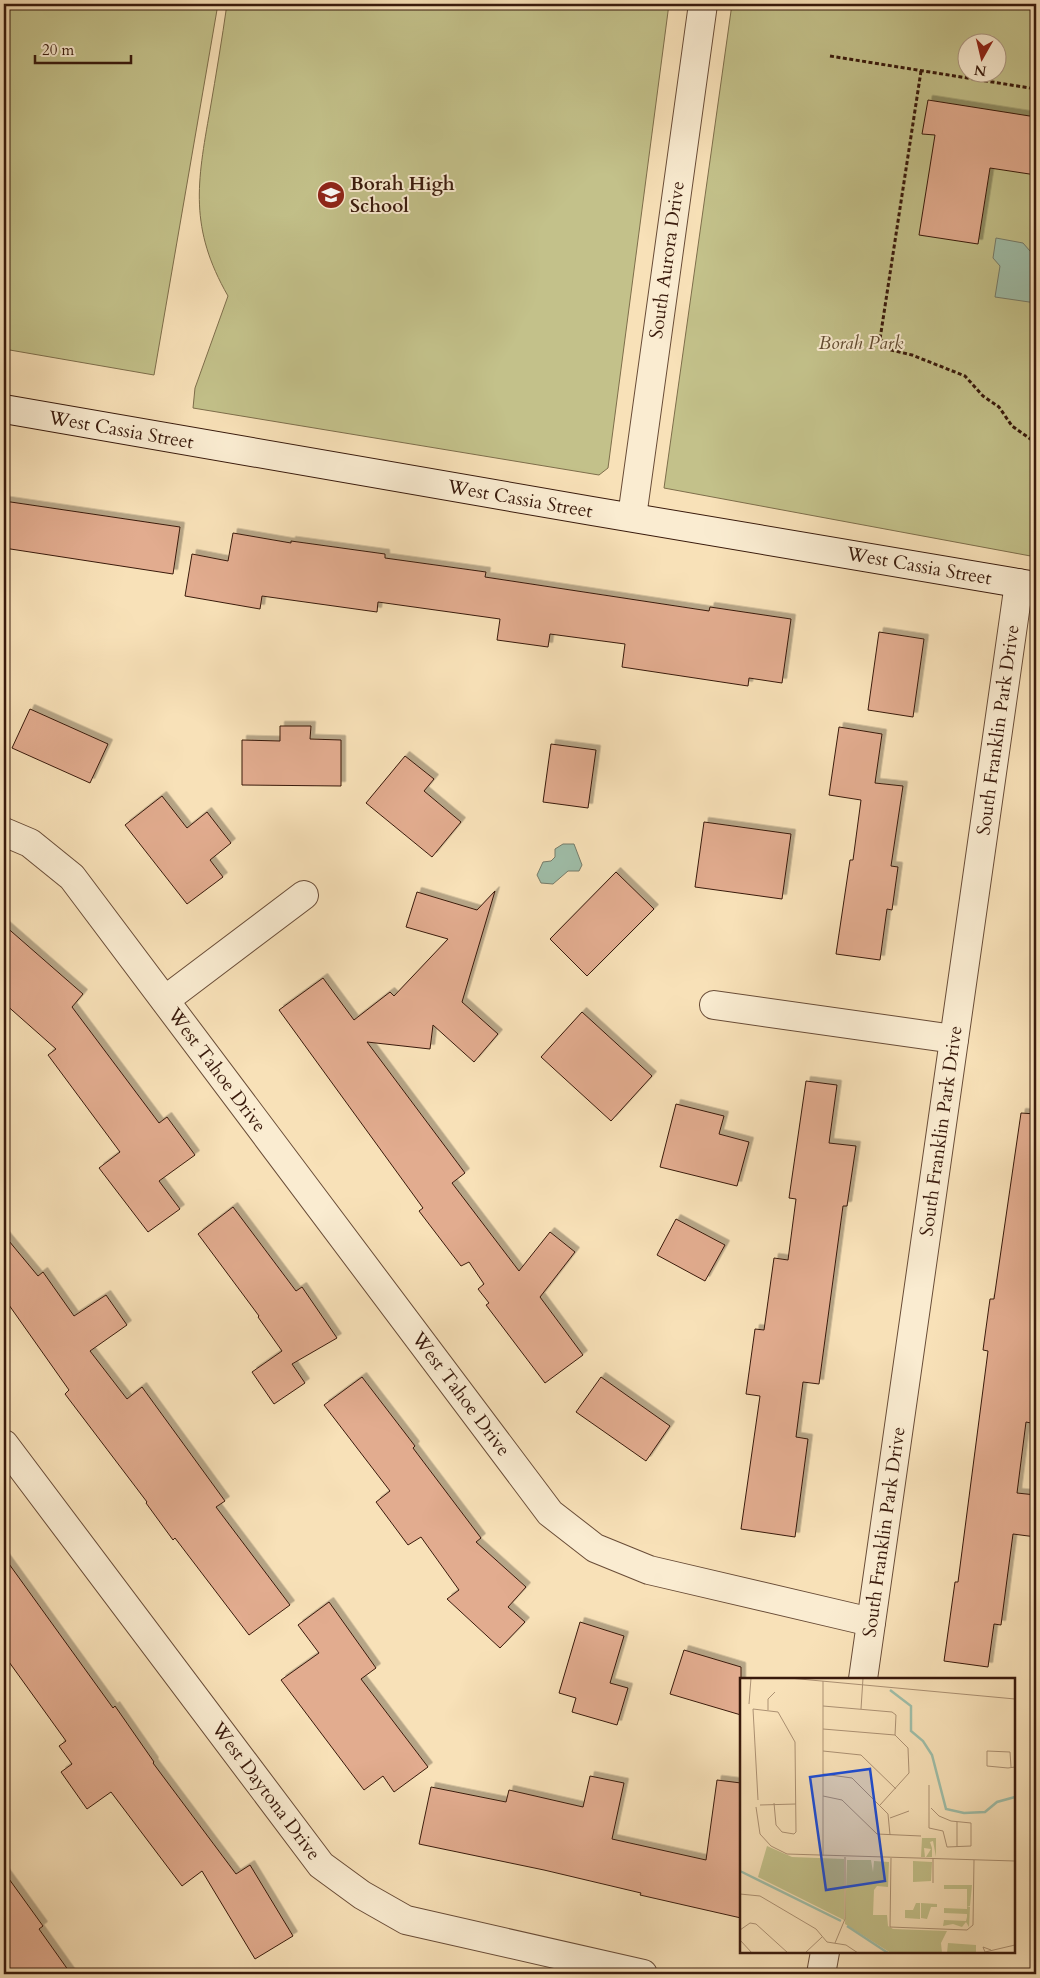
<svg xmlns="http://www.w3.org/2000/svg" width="1040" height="1978" font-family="Cardo,serif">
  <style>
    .green { fill: #c3c18a; stroke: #7e6e4b; fill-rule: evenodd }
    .water { fill: #9fbea9; stroke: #767c6a }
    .building { fill: #e2ac8f; stroke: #391a0c; filter: url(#shadow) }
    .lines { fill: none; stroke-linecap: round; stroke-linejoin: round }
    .street-casing { stroke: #694c37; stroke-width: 30 }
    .secondary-casing { stroke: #391a0c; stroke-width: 30 }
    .path { stroke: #391a0c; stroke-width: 3; stroke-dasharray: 4 2.5; stroke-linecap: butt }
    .street { stroke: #faecd1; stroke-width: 28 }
    .secondary { stroke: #faecd1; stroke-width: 28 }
    .labels { text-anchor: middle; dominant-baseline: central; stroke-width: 4; stroke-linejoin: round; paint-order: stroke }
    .poi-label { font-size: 19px; font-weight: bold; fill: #391a0c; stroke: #faecd1; text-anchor: start }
    .street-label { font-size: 19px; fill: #391a0c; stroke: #faecd1 }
    .park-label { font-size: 19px; font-style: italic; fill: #624c32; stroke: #faecd1 }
    .inset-river { fill: none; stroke: #9fbea9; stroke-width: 2.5 }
    .inset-road { fill: none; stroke: #ac9173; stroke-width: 1 }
    .view { fill: #1d4ed8; fill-opacity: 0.15; stroke: #1d4ed8; stroke-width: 2.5 }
    .inset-edge { fill: none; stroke: #391a0c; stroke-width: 2.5 }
  </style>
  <defs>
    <filter id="shadow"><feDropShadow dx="4.5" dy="-4.5" stdDeviation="0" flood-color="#0004"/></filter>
  </defs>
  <rect width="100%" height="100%" fill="#f8e1b8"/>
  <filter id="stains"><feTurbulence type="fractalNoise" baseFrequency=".004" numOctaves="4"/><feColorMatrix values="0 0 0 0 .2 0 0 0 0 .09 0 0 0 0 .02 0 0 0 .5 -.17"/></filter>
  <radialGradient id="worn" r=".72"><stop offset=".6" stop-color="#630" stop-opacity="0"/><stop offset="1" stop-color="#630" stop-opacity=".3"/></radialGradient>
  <g class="green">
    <path d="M 4,4 L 218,4 L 154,375 L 4,349 Z"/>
    <path d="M 227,4 L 669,4 L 608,468 L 599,475 L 193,408 L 195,388 L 228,296 C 189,228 197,183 210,110 C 216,75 222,39 227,4 Z"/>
    <path d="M 732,4 L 1036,4 L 1036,557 L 664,488 ZM 968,42 L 998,42 L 998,72 L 968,72 Z"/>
  </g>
  <g class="water">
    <path d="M 996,238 L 1023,243 L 1030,251 L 1036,252 L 1036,303 L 995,297 L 1000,266 L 993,258 Z"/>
    <path d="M 563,844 L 574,844 L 582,865 L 579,871 L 568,871 L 553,884 L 541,883 L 537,875 L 543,862 L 551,861 L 555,857 L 555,849 Z"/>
  </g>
  <g class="building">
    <path d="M 928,100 L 1036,117 L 1036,175 L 990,168 L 978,244 L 919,235 L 935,135 L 922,134 Z"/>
    <path d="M 4,501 L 180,527 L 173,574 L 4,548 Z"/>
    <path d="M 233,533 L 291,543 L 291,541 L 385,554 L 385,558 L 486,572 L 485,577 L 709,611 L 710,607 L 791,619 L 782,683 L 749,678 L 748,686 L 622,667 L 625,644 L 550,634 L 548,647 L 497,640 L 500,619 L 378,602 L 377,612 L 262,596 L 260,609 L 185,596 L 192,554 L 228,561 Z"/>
    <path d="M 879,632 L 924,639 L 913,717 L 868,710 Z"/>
    <path d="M 30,709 L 108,744 L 90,783 L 12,748 Z"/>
    <path d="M 280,726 L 311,726 L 310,739 L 341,740 L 341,786 L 242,785 L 242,740 L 280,741 Z"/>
    <path d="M 839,727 L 882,734 L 875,783 L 903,786 L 891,866 L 898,867 L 892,910 L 887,909 L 880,960 L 836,954 L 850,860 L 853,860 L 861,800 L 829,795 Z"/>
    <path d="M 551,744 L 596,750 L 588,808 L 543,802 Z"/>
    <path d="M 405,756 L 434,779 L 424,791 L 461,822 L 432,857 L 366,803 Z"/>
    <path d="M 162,796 L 187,828 L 207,812 L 231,843 L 210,860 L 223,877 L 187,904 L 125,825 Z"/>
    <path d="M 704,822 L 791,834 L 782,899 L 695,887 Z"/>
    <path d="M 616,872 L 654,909 L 587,976 L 550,939 Z"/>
    <path d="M 495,891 L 462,1002 L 498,1034 L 474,1062 L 433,1025 L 430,1049 L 367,1042 L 465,1173 L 452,1183 L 519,1271 L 550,1232 L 575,1252 L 540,1297 L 583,1355 L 545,1383 L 486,1305 L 489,1303 L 478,1289 L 484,1284 L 469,1262 L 461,1266 L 419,1211 L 423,1208 L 279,1010 L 323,978 L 354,1020 L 390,992 L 394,996 L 448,939 L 406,927 L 417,892 L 477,910 Z"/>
    <path d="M 4,925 L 83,994 L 72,1007 L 159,1123 L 167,1117 L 195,1155 L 159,1181 L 180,1209 L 148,1232 L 99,1168 L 120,1152 L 48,1055 L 56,1049 L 4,1003 Z"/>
    <path d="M 582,1012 L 652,1076 L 611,1121 L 541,1057 Z"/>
    <path d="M 806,1081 L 837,1085 L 829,1143 L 856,1146 L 847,1206 L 843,1206 L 819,1384 L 803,1382 L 796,1437 L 808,1439 L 795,1537 L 741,1529 L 760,1396 L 746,1394 L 755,1329 L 764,1330 L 774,1258 L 788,1260 L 796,1199 L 789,1198 Z"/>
    <path d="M 676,1104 L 724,1116 L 719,1134 L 749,1142 L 737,1186 L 660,1167 Z"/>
    <path d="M 1021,1113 L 1036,1114 L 1036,1424 L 1026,1422 L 1017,1493 L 1036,1495 L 1036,1537 L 1013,1534 L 1001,1625 L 994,1624 L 988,1667 L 944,1661 L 955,1582 L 958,1582 L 988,1351 L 983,1350 L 990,1299 L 994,1299 Z"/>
    <path d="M 233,1207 L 296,1291 L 302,1287 L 337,1338 L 292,1364 L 305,1383 L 274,1404 L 252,1372 L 282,1351 L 258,1317 L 259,1316 L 198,1234 Z"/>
    <path d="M 676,1219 L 725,1245 L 705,1281 L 657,1255 Z"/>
    <path d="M 4,1235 L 38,1276 L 43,1272 L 74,1316 L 106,1295 L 127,1325 L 90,1351 L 127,1399 L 142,1387 L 225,1501 L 216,1507 L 290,1605 L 249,1635 L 175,1538 L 173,1540 L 146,1503 L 147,1502 L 65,1394 L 69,1390 L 4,1298 Z"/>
    <path d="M 362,1377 L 415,1446 L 413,1448 L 481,1538 L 476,1542 L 526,1587 L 508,1607 L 525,1622 L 500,1648 L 447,1599 L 459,1590 L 421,1537 L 408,1545 L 376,1502 L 390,1491 L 324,1405 Z"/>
    <path d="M 601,1377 L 670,1426 L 646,1461 L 576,1412 Z"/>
    <path d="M 4,1557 L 113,1708 L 115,1706 L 154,1762 L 153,1763 L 236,1874 L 250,1865 L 293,1936 L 255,1959 L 202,1871 L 182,1886 L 111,1792 L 87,1809 L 61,1772 L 72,1764 L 59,1746 L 66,1741 L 4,1655 Z"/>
    <path d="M 329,1602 L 376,1668 L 361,1679 L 428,1767 L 394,1792 L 383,1776 L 364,1790 L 281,1680 L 319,1653 L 298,1625 Z"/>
    <path d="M 580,1622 L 624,1636 L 610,1683 L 628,1688 L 617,1725 L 572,1712 L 576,1698 L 559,1693 Z"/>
    <path d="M 684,1650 L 741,1667 L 741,1715 L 670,1694 Z"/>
    <path d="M 590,1776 L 624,1783 L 612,1839 L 706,1860 L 717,1780 L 741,1783 L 741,1918 L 640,1895 L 641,1893 L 544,1870 L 419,1844 L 431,1787 L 506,1802 L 509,1790 L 583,1807 Z"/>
    <path d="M 4,1872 L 43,1926 L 39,1929 L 71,1974 L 4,1974 Z"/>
  </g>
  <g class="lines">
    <defs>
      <g id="street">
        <path d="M 632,517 L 703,4"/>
        <path d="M 4,832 L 30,843 L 72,877 L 550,1513 L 595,1548 L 649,1570 L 871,1622"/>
        <path d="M 165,1000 L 304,895"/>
        <path d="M 714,1005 L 954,1039"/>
        <path d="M 4,1444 L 321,1865 L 362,1895 L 406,1920 L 643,1974"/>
        <path d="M 863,1679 L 1019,583"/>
        <path d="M 821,1974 L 825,1952"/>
      </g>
      <path id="secondary" d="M 4,409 L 592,511 L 1036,586"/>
    </defs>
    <use href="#street" class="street-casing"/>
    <use href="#secondary" class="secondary-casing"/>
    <g class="path">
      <path d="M 830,56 L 1036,89"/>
      <path d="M 921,71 L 880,339 L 891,350 L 912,355 L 965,376 L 983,396 L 999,407 L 1012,426 L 1036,443"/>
    </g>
    <use href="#street" class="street"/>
    <use href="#secondary" class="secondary"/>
  </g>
  <defs>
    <symbol id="school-disc" viewBox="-11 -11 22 22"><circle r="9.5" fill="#8f2418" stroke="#faecd1"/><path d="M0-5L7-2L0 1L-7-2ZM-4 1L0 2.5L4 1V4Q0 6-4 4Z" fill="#fff"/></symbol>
  </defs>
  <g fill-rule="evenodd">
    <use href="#school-disc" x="315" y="179" width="32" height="32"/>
  </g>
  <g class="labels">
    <g class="poi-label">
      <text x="350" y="184">Borah High<tspan x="350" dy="22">School</tspan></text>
    </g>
    <g class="street-label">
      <text transform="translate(667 260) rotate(-82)">South Aurora Drive</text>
      <text transform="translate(121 430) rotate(10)">West Cassia Street</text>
      <text transform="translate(520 499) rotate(10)">West Cassia Street</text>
      <text transform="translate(919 566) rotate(10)">West Cassia Street</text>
      <text transform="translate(998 730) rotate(-82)">South Franklin Park Drive</text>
      <text transform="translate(217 1070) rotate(53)">West Tahoe Drive</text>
      <text transform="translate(941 1131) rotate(-82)">South Franklin Park Drive</text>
      <text transform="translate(461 1394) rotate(53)">West Tahoe Drive</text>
      <text transform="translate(884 1532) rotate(-82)">South Franklin Park Drive</text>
      <text transform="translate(266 1791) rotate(53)">West Daytona Drive</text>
    </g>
    <g class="park-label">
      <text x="861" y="343">Borah Park</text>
    </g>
  </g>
  <g transform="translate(740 1678)">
    <rect width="275" height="275" fill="#f8e1b8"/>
    <path d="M 182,160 L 196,160 L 196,179 L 193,163 L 190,164 L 192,170 L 192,179 L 186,179 L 191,171 L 184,170 L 185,179 L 181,179 ZM 27,168 L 52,179 L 104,181 L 104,242 L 18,199 ZM 107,182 L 131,182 L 133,194 L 134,183 L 149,184 L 148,209 L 137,208 L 134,212 L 133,237 L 147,237 L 148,248 L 153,251 L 207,253 L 201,265 L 202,275 L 151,275 L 105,246 ZM 173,183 L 192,184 L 191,203 L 173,204 ZM 204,207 L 232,207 L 230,228 L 227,228 L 227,211 L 204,211 ZM 176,225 L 180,225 L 180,241 L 165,240 L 165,232 L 173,232 ZM 181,225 L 197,226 L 197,229 L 191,229 L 187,241 L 181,240 ZM 227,228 L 230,229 L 229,249 L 226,244 L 222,249 L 213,246 L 203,248 L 204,242 L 226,243 L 227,239 L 227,236 L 204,235 L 204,230 L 227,231 ZM 208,265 L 236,267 L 236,275 L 207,275 Z" fill="#c3c18a"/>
    <path class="inset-river" d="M 150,12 L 171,28 L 171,53 L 183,63 L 192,77 L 206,131 L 224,135 L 245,134 L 257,124 L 275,119M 0,193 L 101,243M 107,248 L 148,275"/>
    <path class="inset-road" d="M 49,0 L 275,21M 9,26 L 11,0M 83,28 L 152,34 L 156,37 L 155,57 L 168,70 L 169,95 L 140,127M 13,31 L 38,34 L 55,64 L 56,154 L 54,156 L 42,154 L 36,147 L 34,125M 13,31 L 18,122M 121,31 L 123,0M 28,32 L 28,21 L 35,14M 83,51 L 155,57M 83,73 L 121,77 L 156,111M 271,89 L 270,74 L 247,73 L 247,88 L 268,90 L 275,89M 83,96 L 112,100 L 148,136 L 150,157M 189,107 L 189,150 L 203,153 L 207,169 L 231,168 L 231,145 L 211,143 L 199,138 L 191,130M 83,118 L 102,122 L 137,156 L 181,158M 20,127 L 56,126M 16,129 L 20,156 L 31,168 L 47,176 L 275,183M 150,140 L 169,133M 217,169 L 217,144M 83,178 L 83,3M 151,180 L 150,249 L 227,252 L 233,247 L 234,182M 193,205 L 193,181M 0,216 L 20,218 L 76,251 L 87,264 L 106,267 L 118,275M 0,252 L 10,245 L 16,246 L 48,275M 0,262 L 12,275M 95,265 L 105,241 L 105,179M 251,272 L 243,269 L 245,274 L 275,267M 65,275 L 82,259"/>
    <path class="view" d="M 130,91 L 145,203 L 86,212 L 70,99 Z"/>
    <rect width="275" height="275" class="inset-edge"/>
  </g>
  <rect width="1040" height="1978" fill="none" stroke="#f8e1b8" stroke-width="20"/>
  <rect x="5" y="5" width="1030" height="1968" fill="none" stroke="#391a0c" stroke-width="2.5"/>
  <rect x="10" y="10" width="1020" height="1958" fill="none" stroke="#391a0c"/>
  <g transform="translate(982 58) rotate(188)"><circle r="24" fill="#faecd1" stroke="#ad9882"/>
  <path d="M0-4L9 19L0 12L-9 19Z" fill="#8f2418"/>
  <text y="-8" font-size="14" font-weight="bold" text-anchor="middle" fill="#391a0c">N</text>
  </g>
  <path d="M35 55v8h96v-8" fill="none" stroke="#391a0c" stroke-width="2.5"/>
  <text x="42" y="55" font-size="15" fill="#391a0c" stroke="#faecd1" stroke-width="4" paint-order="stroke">20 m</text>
  <rect width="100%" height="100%" filter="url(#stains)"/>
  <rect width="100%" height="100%" fill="url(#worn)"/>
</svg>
